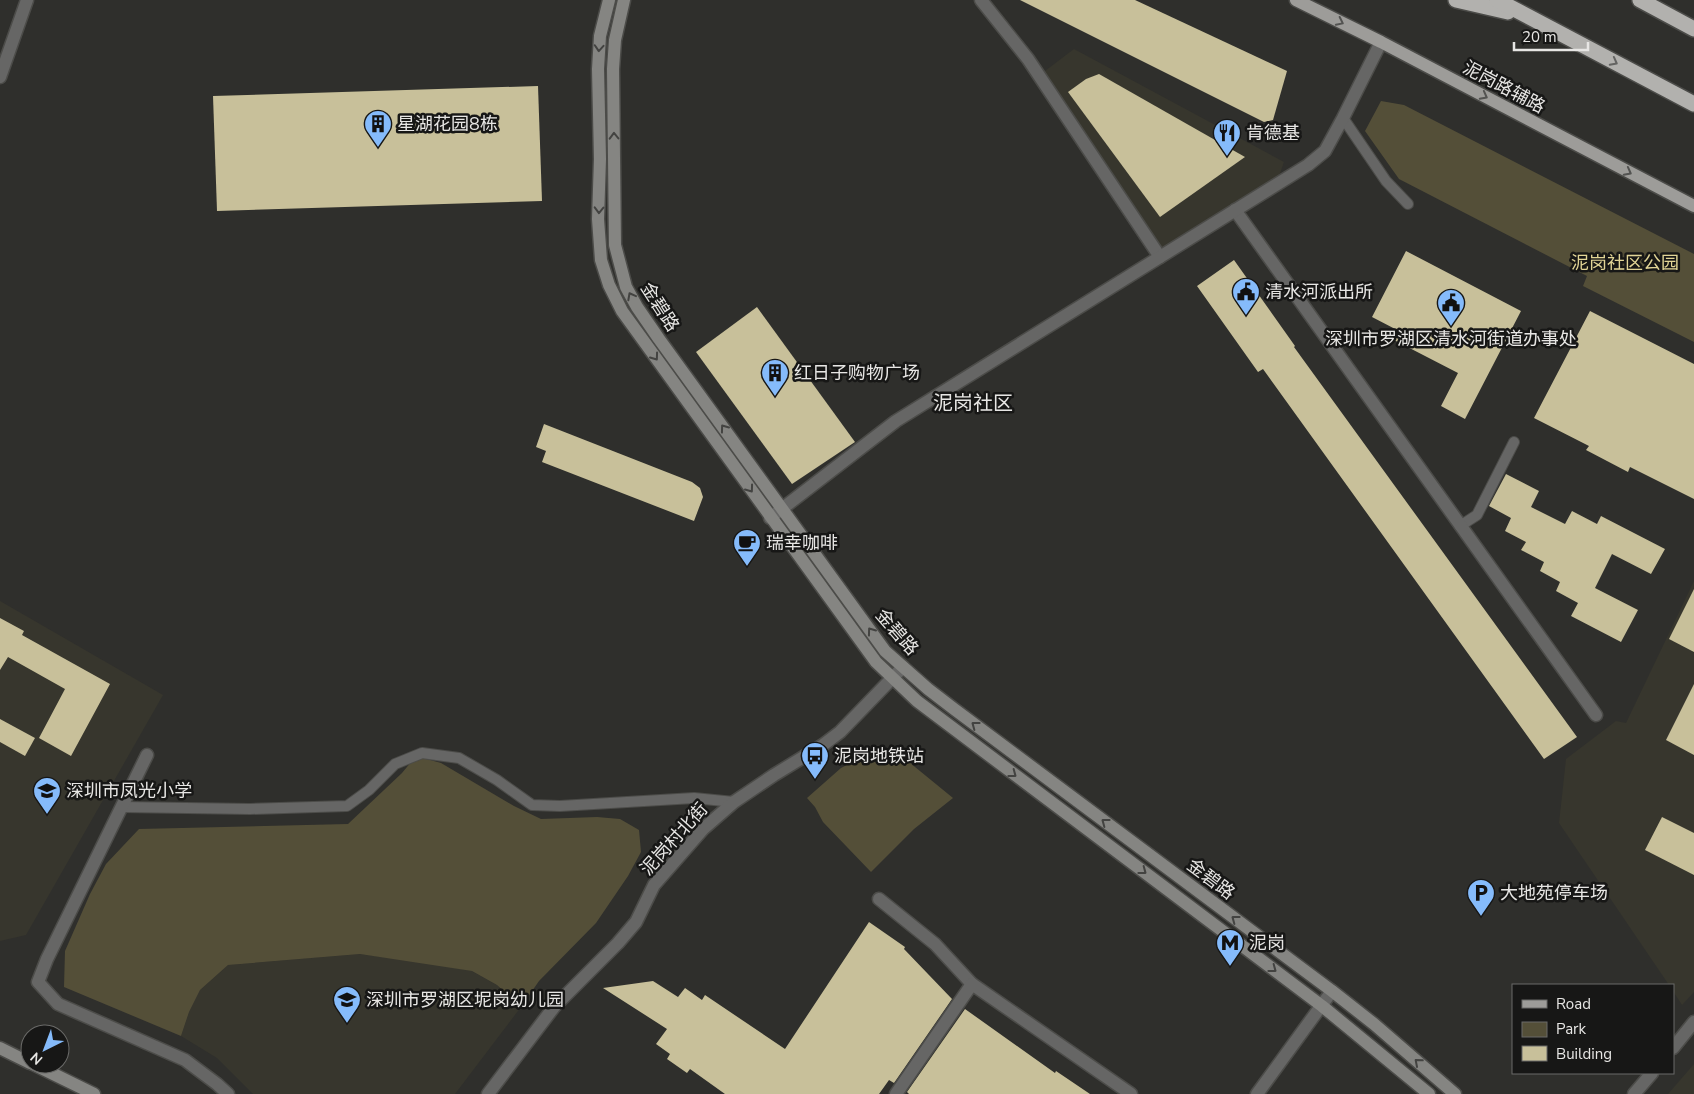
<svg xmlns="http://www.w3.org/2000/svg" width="1694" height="1094" font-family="'Nunito Sans','Noto Sans SC',sans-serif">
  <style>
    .built { fill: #37362d }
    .green { fill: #544f38 }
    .building { fill: #c8c09a }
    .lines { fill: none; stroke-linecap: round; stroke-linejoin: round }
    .lane-casing { stroke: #4c4c49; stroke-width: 12 }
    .street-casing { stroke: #4c4c49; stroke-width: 15 }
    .secondary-casing { stroke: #4c4c49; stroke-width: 15 }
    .primary-casing { stroke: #4c4c49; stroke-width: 15 }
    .highway-casing { stroke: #4c4c49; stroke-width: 18 }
    .lane { stroke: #666665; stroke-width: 10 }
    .street { stroke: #666665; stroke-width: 12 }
    .secondary { stroke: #858582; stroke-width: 12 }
    .primary { stroke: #9d9c99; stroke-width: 12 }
    .highway { stroke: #b2b1ae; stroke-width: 15 }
    .oneway { stroke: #535351 }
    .oneway2 { stroke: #434341 }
    .oneway3 { stroke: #646462 }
    .labels { text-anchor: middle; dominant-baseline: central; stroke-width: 5; stroke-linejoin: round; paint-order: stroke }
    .street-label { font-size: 18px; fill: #e7e6e4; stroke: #171716 }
    .poi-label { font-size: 18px; fill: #e7e6e4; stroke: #171716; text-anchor: start }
    .park-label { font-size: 18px; fill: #e2d596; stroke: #171716 }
    .quarter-label { font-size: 20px; fill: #e7e6e4; stroke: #171716 }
  </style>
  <rect width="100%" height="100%" fill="#2f2f2c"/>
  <g class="built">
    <path d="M 1074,49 L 1284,162 L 1276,185 L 1166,261 L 1037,77 Z"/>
    <path d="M 1694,581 L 1694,992 L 1682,1005 L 1673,991 L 1673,985 L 1669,985 L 1559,823 L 1566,759 L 1616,721 L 1626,723 Z"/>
    <path d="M 0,601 L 163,695 L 26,935 L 0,941 Z"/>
    <path d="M 360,954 L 429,963 L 472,971 L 497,985 L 521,1007 L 455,1094 L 253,1094 L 217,1058 L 181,1036 L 189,1012 L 200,990 L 228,965 Z"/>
    <path d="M 1694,1064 L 1694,1094 L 1668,1094 Z"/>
  </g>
  <g class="green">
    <path d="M 1381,101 L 1404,105 L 1694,254 L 1694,342 L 1583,286 L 1587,276 L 1399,179 L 1365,131 Z"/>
    <path d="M 870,753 L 904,758 L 953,798 L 914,829 L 871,872 L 823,822 L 815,807 L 807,798 L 841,768 Z"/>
    <path d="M 416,756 L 441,763 L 514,806 L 541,819 L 597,817 L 620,819 L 639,830 L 641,852 L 628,876 L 596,923 L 539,981 L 521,1007 L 497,985 L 472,971 L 360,954 L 228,965 L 200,990 L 189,1012 L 181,1036 L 64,987 L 65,951 L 90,894 L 106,864 L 139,829 L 348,824 L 402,773 Z"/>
  </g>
  <g class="building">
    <path d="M 1020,0 L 1135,0 L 1287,71 L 1273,120 L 1264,122 Z"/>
    <path d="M 1099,74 L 1245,157 L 1160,217 L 1068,92 L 1086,79 Z"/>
    <path d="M 538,86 L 542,201 L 217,211 L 213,96 Z"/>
    <path d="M 1406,251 L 1521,311 L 1465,419 L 1441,406 L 1458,373 L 1394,340 L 1399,331 L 1372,317 Z"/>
    <path d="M 1234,260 L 1295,346 L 1294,347 L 1577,737 L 1544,759 L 1263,369 L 1258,372 L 1197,286 Z"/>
    <path d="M 757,307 L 855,442 L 792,484 L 696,352 Z"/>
    <path d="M 1590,311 L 1694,364 L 1694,499 L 1630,467 L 1628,472 L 1586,450 L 1589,446 L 1534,418 Z"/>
    <path d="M 544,424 L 692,482 L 700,488 L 703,497 L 694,521 L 542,462 L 546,451 L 536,447 Z"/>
    <path d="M 1506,474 L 1539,491 L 1531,507 L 1565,524 L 1572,511 L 1597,524 L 1601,516 L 1665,549 L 1651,574 L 1612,554 L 1595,588 L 1638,610 L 1621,642 L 1571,616 L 1578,603 L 1556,591 L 1560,582 L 1540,571 L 1544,562 L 1521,550 L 1526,542 L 1505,531 L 1511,518 L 1489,506 Z"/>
    <path d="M 1694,589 L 1694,652 L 1669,639 Z"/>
    <path d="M 0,618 L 24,631 L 22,635 L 110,684 L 71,756 L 39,738 L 65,689 L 8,657 L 0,670 Z"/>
    <path d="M 1694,684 L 1694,755 L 1666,740 Z"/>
    <path d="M 0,719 L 35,738 L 25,756 L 0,742 Z"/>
    <path d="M 1662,817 L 1694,833 L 1694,875 L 1645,850 Z"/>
    <path d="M 869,922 L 905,947 L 904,949 L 952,999 L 894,1083 L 889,1080 L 879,1094 L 725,1094 L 690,1069 L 687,1073 L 667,1059 L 670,1054 L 656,1044 L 667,1029 L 603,988 L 653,981 L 678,997 L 685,988 L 702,1000 L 705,995 L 785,1049 Z"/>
    <path d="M 965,1009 L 1055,1073 L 1056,1071 L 1090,1094 L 909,1094 L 907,1092 Z"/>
  </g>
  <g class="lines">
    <defs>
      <g id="lane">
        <path d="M 1343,118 L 1386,181 L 1408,204"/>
        <path d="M 1460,526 L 1477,515 L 1514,442"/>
        <path d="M 122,807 L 250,809 L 347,806 L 369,790 L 395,764 L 422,753 L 459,758 L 497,780 L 532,805 L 560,806 L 694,798 L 734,802"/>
      </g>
      <g id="street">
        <path d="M 981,0 L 1028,59 L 1160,257"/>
        <path d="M 0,77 L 27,0"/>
        <path d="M 1235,210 L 1596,715"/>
        <path d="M 770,518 L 896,421 L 1308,165 L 1325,151 L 1343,118 L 1381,42"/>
        <path d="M 147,755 L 47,959 L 38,982 L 58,1004 L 185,1060 L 217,1084 L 228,1094"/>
        <path d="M 879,899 L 935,944 L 972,984"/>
        <path d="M 1673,1048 L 1694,1022"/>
        <path d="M 488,1094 L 554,1007 L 618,943 L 636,922 L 654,885 L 703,829 L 734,802 L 774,775 L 823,745 L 840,732 L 903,667"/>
        <path d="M 896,1094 L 972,984 L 1131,1094"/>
        <path d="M 1257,1094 L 1332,991"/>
        <path d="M 1634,1094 L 1652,1073"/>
      </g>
      <g id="secondary">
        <path d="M 609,0 L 600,36 L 598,69 L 600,159 L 598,219 L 601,260 L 609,285 L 622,311 L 876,662 L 917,701 L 1322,1006 L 1429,1094"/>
        <path d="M 624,0 L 615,40 L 613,69 L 615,245 L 626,287 L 637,307 L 659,339 L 885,651 L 928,689 L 954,709 L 1332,991 L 1374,1024 L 1455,1094"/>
        <path d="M 0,1048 L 30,1063"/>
        <path d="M 33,1064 L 94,1094"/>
      </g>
      <path id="primary" d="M 1296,0 L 1381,42 L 1694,206"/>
      <g id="highway">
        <path d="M 1456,0 L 1508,12"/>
        <path d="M 1497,0 L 1694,104"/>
        <path d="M 1640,0 L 1694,29"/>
      </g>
    </defs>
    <use href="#lane" class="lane-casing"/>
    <use href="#street" class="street-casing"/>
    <use href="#secondary" class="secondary-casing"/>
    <use href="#primary" class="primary-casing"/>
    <use href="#highway" class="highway-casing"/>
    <use href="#lane" class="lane"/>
    <use href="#street" class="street"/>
    <use href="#secondary" class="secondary"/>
    <use href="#primary" class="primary"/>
    <use href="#highway" class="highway"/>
  </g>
  <defs><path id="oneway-chevron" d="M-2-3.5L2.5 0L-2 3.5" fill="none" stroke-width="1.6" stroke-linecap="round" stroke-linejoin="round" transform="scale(1.25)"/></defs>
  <g class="oneway">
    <use href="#oneway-chevron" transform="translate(1340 22) rotate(26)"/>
    <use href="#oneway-chevron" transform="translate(1484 96) rotate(28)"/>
    <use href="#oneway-chevron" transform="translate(1628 172) rotate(28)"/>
  </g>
  <g class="oneway2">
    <use href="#oneway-chevron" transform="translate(599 48) rotate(94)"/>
    <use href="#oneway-chevron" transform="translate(614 136) rotate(-91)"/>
    <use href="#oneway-chevron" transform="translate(599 210) rotate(91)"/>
    <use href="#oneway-chevron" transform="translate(631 296) rotate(-118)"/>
    <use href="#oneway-chevron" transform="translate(655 357) rotate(54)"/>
    <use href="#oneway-chevron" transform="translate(724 428) rotate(-126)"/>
    <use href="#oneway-chevron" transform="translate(750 489) rotate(54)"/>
    <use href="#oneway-chevron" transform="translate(871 631) rotate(-126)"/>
    <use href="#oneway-chevron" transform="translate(975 725) rotate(-143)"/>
    <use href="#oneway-chevron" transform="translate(1013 774) rotate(37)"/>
    <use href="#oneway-chevron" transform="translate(1105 822) rotate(-143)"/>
    <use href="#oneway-chevron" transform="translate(1143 871) rotate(37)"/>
    <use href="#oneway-chevron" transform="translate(1235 919) rotate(-143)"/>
    <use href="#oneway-chevron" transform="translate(1273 969) rotate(37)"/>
    <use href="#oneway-chevron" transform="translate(1418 1062) rotate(-139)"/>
  </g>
  <use class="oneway3" href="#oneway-chevron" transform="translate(1614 62) rotate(28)"/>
  <defs>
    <symbol id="building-pin" viewBox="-11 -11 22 30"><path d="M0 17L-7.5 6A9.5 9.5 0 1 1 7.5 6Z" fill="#85bbfb" stroke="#171716"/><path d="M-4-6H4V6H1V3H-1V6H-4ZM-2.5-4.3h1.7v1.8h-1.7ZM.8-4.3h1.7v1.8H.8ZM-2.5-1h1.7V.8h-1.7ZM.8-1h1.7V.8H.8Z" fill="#111"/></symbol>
    <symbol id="restaurant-pin" viewBox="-11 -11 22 30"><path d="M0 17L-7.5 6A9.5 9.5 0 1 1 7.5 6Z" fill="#85bbfb" stroke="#171716"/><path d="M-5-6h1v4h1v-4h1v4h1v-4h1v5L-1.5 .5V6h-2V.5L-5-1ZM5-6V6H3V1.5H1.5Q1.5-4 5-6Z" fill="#111"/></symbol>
    <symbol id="civic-pin" viewBox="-11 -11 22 30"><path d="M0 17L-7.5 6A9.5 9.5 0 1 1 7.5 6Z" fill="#85bbfb" stroke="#171716"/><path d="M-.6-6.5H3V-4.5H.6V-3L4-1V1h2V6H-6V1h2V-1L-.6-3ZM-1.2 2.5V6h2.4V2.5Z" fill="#111"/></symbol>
    <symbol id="cafe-pin" viewBox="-11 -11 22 30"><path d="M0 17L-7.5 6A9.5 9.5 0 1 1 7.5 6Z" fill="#85bbfb" stroke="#171716"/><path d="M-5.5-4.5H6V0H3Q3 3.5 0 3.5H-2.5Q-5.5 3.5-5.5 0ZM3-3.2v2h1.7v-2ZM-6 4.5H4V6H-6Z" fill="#111"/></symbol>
    <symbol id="bus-pin" viewBox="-11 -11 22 30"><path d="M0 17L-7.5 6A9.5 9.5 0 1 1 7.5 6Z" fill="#85bbfb" stroke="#171716"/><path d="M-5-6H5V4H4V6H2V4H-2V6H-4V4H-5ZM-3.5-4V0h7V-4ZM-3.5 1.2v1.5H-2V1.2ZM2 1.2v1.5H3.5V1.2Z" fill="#111"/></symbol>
    <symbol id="school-pin" viewBox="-11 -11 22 30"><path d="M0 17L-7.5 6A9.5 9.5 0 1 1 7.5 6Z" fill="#85bbfb" stroke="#171716"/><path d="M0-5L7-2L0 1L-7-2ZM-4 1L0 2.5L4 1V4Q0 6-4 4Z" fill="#111"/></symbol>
    <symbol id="parking-pin" viewBox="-11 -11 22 30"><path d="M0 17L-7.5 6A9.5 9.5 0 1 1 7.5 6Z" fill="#85bbfb" stroke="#171716"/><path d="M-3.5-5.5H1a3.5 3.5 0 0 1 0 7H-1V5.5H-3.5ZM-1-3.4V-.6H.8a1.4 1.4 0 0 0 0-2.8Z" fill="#111"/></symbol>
    <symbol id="metro-pin" viewBox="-11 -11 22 30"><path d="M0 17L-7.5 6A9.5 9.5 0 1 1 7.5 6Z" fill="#85bbfb" stroke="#171716"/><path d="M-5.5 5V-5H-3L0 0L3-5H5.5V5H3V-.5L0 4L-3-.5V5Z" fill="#111"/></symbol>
  </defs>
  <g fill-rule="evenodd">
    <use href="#building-pin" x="362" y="108" width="32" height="43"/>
    <use href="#restaurant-pin" x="1211" y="117" width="32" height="43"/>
    <use href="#civic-pin" x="1230" y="276" width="32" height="43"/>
    <use href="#civic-pin" x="1435" y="287" width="32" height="43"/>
    <use href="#building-pin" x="759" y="357" width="32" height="43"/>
    <use href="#cafe-pin" x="731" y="527" width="32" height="43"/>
    <use href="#bus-pin" x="799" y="740" width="32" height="43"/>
    <use href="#school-pin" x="31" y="775" width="32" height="43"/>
    <use href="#parking-pin" x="1465" y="877" width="32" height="43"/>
    <use href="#metro-pin" x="1214" y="927" width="32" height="43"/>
    <use href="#school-pin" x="331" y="984" width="32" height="43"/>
  </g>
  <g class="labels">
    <g class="street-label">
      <text transform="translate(1504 87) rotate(28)">泥岗路辅路</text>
      <text transform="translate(660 307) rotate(57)">金碧路</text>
      <text transform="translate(897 632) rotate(49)">金碧路</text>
      <text transform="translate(674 839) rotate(-48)">泥岗村北街</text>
      <text transform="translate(1211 879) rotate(37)">金碧路</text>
    </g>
    <g class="poi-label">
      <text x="397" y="124">星湖花园8栋</text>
      <text x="1246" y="133">肯德基</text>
      <text x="1265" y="292">清水河派出所</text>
      <text x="1451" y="339" text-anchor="middle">深圳市罗湖区清水河街道办事处</text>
      <text x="794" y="373">红日子购物广场</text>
      <text x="766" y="543">瑞幸咖啡</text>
      <text x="834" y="756">泥岗地铁站</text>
      <text x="66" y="791">深圳市凤光小学</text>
      <text x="1500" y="893">大地苑停车场</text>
      <text x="1249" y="943">泥岗</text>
      <text x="366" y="1000">深圳市罗湖区坭岗幼儿园</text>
    </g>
    <g class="park-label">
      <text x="1625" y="263">泥岗社区公园</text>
    </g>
    <g class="quarter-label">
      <text x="973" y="403">泥岗社区</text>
    </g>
  </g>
  <rect x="1512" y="984" width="162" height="90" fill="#171716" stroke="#6a6a68"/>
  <rect x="1522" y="1000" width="25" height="8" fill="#9d9c99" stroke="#6a6a68"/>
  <text x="1556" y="1009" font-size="15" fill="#e7e6e4">Road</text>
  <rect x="1522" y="1022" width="25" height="15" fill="#544f38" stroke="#6a6a68"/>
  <text x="1556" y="1034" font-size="15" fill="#e7e6e4">Park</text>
  <rect x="1522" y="1046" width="25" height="15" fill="#c8c09a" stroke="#6a6a68"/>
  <text x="1556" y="1059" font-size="15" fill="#e7e6e4">Building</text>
  <g transform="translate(45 1049) rotate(222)"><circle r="24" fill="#171716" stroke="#6a6a68"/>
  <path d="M0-4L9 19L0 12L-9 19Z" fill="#85bbfb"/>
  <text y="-8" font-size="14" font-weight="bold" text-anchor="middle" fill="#e7e6e4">N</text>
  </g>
  <path d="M1514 42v8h74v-8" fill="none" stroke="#e7e6e4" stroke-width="2.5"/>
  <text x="1522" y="42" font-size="15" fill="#e7e6e4" stroke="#171716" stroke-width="4" paint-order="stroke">20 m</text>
</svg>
